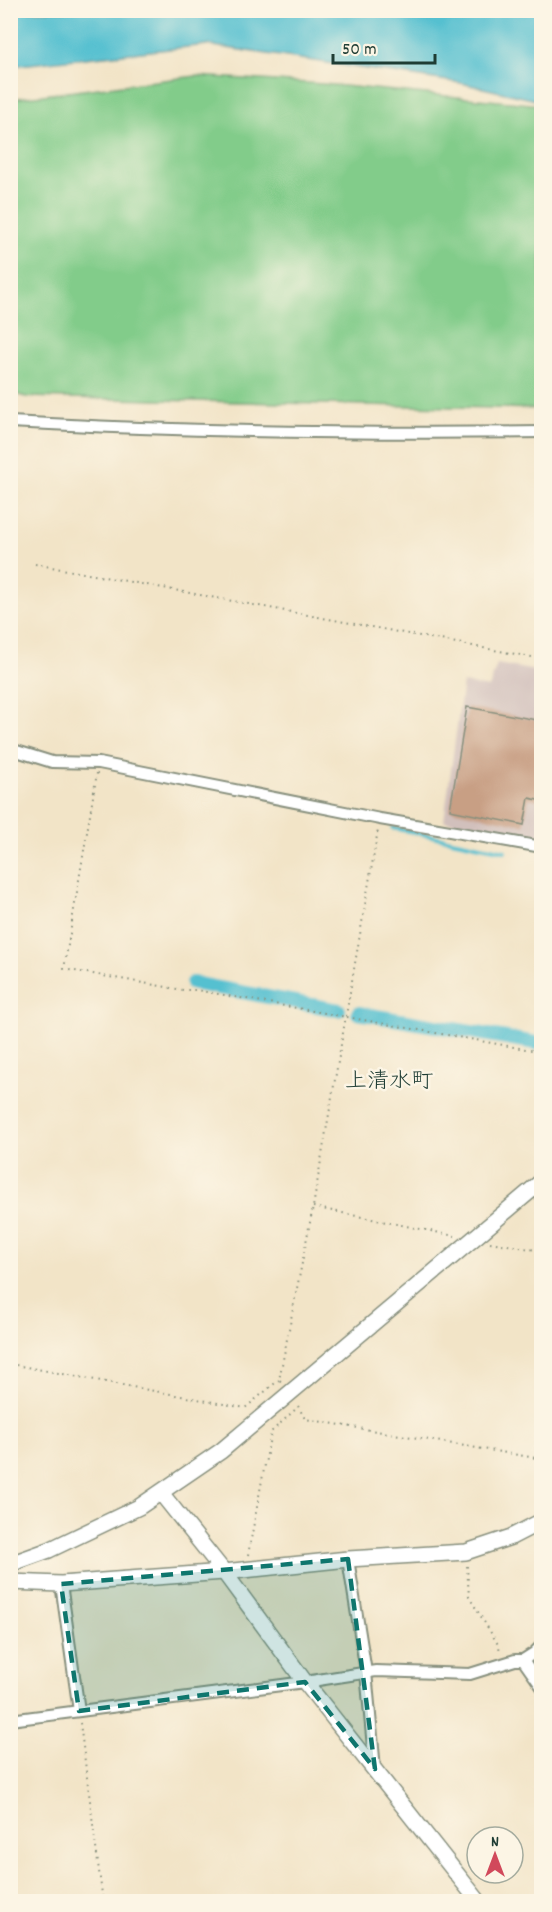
<svg xmlns="http://www.w3.org/2000/svg" width="552" height="1912" font-family="Dekko,'Klee One',sans-serif">
  <style>
    .industrial { fill: #d1c0bc }
    .green { fill: #82cc8a; stroke: #50845f; stroke-width: 1.5 }
    .water { fill: #55c0d0; stroke: #3a7e82; stroke-width: 1.5 }
    .lines { fill: none; stroke-linecap: round; stroke-linejoin: round }
    .stream { stroke: #55c0d0; stroke-width: 4 }
    .canal { stroke: #55c0d0; stroke-width: 14 }
    .building { fill: #c89f84 }
    .street-casing { stroke: #88907e; stroke-width: 14 }
    .secondary-casing { stroke: #88907e; stroke-width: 18 }
    .path { stroke: #88907e; stroke-width: 2; stroke-dasharray: 1.5 4.5; stroke-linecap: butt }
    .street { stroke: #fff; stroke-width: 10 }
    .secondary { stroke: #fff; stroke-width: 15 }
    .marked { fill: #0f766e; fill-opacity: 0.2; stroke: #0f766e; stroke-width: 4.5; stroke-dasharray: 12 8; stroke-linejoin: round }
    .labels { text-anchor: middle; dominant-baseline: central; stroke-width: 5; stroke-linejoin: round; paint-order: stroke }
    .quarter-label { font-size: 22px; fill: #1f3d34; stroke: #fcf5e5 }
  </style>
  <rect width="100%" height="100%" fill="#fcf5e5"/>
  <filter id="ink" filterUnits="userSpaceOnUse"><feTurbulence type="fractalNoise" baseFrequency=".0167" numOctaves="2"/><feDisplacementMap in="SourceGraphic" scale="12" xChannelSelector="R" yChannelSelector="G"/><feConvolveMatrix kernelMatrix="1 2 1 2 8 2 1 2 1" color-interpolation-filters="sRGB"/></filter>
  <filter id="wash" filterUnits="userSpaceOnUse"><feTurbulence type="fractalNoise" baseFrequency=".008" numOctaves="4" result="noise"/><feDisplacementMap in="SourceGraphic" scale="24" xChannelSelector="R" yChannelSelector="G"/><feGaussianBlur stdDeviation="1.35" result="paint"/><feColorMatrix in="noise" values="0 0 0 0 0 0 0 0 0 0 0 0 0 0 0 0 0 1.4 0 .05"/><feComposite in="paint" operator="in"/></filter>
  <g filter="url(#wash)">
    <rect width="100%" height="100%" fill="#f2e4c7"/>
    <path class="industrial" d="M 497,664 L 541,672 L 541,840 L 444,821 L 463,683 L 489,688 Z"/>
    <path class="green" d="M 196,76 L 323,84 L 541,105 L 541,409 L 26,397 L 11,393 L 11,99 Z"/>
    <path class="water" d="M 10,11 L 541,11 L 541,67 L 535,70 L 540,101 L 461,83 L 207,45 L 11,66 Z"/>
    <g class="lines">
      <path class="stream" d="M 393,828 L 505,851"/>
      <g class="canal">
        <path d="M 192,983 L 339,1010"/>
        <path d="M 358,1013 L 542,1044"/>
      </g>
    </g>
    <g id="blocks">
      <path class="building" d="M 467,707 L 542,721 L 542,801 L 529,798 L 524,825 L 450,810 Z"/>
    </g>
  </g>
  <g filter="url(#ink)">
    <use href="#blocks" fill-opacity="0" stroke="#88907e" stroke-width="1.5"/>
    <g class="lines">
      <defs>
        <g id="street">
          <path d="M 10,422 C 187,432 364,434 542,432"/>
          <path d="M 10,749 L 52,762 L 99,763 L 380,819 L 542,847"/>
          <path d="M 348,1559 L 366,1672 L 375,1769"/>
          <path d="M 61,1584 L 79,1711"/>
          <path d="M 523,1660 L 534,1653 L 542,1645"/>
          <path d="M 10,1720 L 305,1682 L 376,1671 L 470,1674 L 515,1660 L 523,1660 L 542,1687"/>
        </g>
        <g id="secondary">
          <path d="M 161,1493 L 224,1572 L 305,1682 L 479,1902"/>
          <path d="M 10,1564 L 49,1550 L 139,1507 L 221,1451 L 542,1181"/>
          <path d="M 10,1582 L 61,1584 L 224,1572 L 348,1559 L 466,1552 L 511,1537 L 542,1521"/>
        </g>
      </defs>
      <use href="#street" class="street-casing"/>
      <use href="#secondary" class="secondary-casing"/>
      <g class="path">
        <path d="M 35,564 L 542,659"/>
        <path d="M 97,773 L 64,969 L 183,990 L 196,990 L 542,1052"/>
        <path d="M 313,1207 L 455,1236"/>
        <path d="M 490,1242 L 542,1251"/>
        <path d="M 10,1364 L 245,1408 L 279,1380"/>
        <path d="M 281,1381 L 279,1380 L 313,1207 L 378,830"/>
        <path d="M 298,1406 L 305,1419 L 542,1459"/>
        <path d="M 248,1555 L 271,1432 L 298,1407"/>
        <path d="M 467,1566 L 469,1597 L 499,1646 L 500,1653"/>
        <path d="M 80,1723 L 103,1902"/>
      </g>
      <use href="#street" class="street"/>
      <use href="#secondary" class="secondary"/>
    </g>
  </g>
  <path class="marked" d="M 348,1559 L 375,1769 L 305,1682 L 79,1711 L 61,1584 Z"/>
  <g class="labels">
    <g class="quarter-label">
      <text x="389" y="1082">上清水町</text>
    </g>
  </g>
  <rect width="552" height="1912" fill="none" stroke="#fcf5e5" stroke-width="36"/>
  <g transform="translate(495 1855)"><circle r="28" fill="#fcf5e5" stroke="#a4ab9e" stroke-width="1.5"/>
  <path d="M0-4.5L10 22L0 15L-10 22Z" fill="#d1495b"/>
  <text y="-9" font-size="16" font-weight="bold" text-anchor="middle" fill="#1f3d34">N</text>
  </g>
  <path d="M333 54v9h102v-9" fill="none" stroke="#1f3d34" stroke-width="3"/>
  <text x="342" y="54" font-size="18" fill="#1f3d34" stroke="#fcf5e5" stroke-width="4.5" paint-order="stroke">50 m</text>
</svg>
